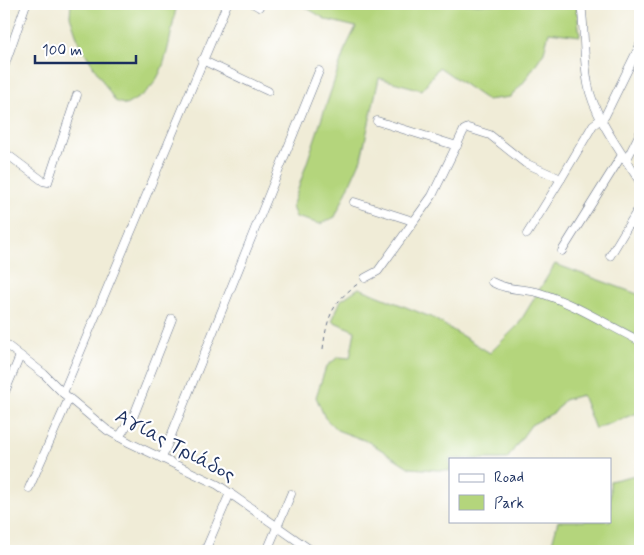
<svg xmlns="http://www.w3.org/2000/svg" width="644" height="555" font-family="Mynerve,sans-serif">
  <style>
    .green { fill: #b4d57c; stroke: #68826d }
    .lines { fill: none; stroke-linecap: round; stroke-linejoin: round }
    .stream { stroke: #4caecb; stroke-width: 2 }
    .minor-casing { stroke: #667188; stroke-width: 9 }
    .path { stroke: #667188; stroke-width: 1; stroke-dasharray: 4 4; stroke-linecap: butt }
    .minor { stroke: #fff; stroke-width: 8 }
    .labels { text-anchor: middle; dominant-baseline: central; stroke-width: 4.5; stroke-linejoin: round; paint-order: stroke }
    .street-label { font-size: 20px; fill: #1b2f5e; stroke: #fff }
  </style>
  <rect width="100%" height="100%" fill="#fff"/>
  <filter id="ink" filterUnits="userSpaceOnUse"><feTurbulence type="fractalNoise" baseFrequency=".02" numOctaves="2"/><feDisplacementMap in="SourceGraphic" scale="10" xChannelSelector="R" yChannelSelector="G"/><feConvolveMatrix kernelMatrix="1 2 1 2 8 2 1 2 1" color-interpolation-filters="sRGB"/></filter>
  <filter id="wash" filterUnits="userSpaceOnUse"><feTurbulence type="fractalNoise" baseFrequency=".0096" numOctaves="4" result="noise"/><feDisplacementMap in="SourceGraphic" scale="20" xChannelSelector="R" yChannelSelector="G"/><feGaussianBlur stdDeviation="1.12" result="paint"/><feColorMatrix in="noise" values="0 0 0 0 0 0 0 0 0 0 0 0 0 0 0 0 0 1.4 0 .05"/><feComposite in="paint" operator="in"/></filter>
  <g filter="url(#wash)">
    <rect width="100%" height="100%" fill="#f0ecd7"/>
    <g class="green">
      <path d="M 71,4 L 177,4 C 172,25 168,62 156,80 C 149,92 138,98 126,105 L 115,101 L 79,43 L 70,16 Z"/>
      <path d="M 300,4 L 576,4 L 580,36 L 549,32 L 544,52 L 524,82 L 510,97 L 487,100 L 439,67 L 422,90 L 379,78 L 361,159 L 335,217 L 320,224 L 296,217 L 292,207 L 345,49 L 356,27 L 327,20 Z"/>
      <path d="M 555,264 L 640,295 L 640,412 L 595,429 L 582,395 L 564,400 L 555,412 L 531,425 L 507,459 L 450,459 L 450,471 L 410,468 L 369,442 L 337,430 L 325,418 L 316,397 L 326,367 L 338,357 L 350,358 L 355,331 L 332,321 L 341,300 L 359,288 L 433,318 L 490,353 L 518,325 Z"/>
      <path d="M 640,474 L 640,551 L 550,551 L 558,521 L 610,521 L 610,481 Z"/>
    </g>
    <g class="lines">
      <path class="stream" d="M 4,548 L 4,551"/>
    </g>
  </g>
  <g filter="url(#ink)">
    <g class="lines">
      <defs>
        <g id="minor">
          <path d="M 254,4 L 259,7"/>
          <path d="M 581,4 C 585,30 583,58 588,84 C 593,115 623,155 640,182"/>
          <path d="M 202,60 L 268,91"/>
          <path d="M 4,67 L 26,4"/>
          <path d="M 377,121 L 457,146"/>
          <path d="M 4,152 L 43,181 L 48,182 L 77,95"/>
          <path d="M 626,161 L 640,133"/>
          <path d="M 354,202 L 413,221"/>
          <path d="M 527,234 L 561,179"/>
          <path d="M 562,251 L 622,155"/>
          <path d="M 610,256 L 640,206"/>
          <path d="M 365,278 L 378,271 L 432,196 L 464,130 L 468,128 L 490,135 L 525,163 L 561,179 L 593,125 L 605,116 L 640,45"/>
          <path d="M 492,282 C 508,291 523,288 540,293 C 576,304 607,325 640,341"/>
          <path d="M 4,343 L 44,374 L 63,393 L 107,430 L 130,443 L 218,485 L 312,551"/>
          <path d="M 63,393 L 227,4"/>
          <path d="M 4,394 L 20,356"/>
          <path d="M 119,437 L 134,415 L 172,319"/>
          <path d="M 162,458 L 319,71"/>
          <path d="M 29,488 L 69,398"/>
          <path d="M 205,551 L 230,493"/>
          <path d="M 267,551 L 291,494"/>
        </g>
      </defs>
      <use href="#minor" class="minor-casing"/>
      <path class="path" d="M 323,349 C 327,317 332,302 359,283"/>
      <use href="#minor" class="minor"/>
    </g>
  </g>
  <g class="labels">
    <g class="street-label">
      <text transform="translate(175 446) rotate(28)">Αγίας Τριάδος</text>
    </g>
  </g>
  <rect width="644" height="555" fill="none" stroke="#fff" stroke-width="20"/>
  <rect x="449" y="458" width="162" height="65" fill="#ffffff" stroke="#a4acbf"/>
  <rect x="459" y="474" width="25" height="8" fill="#ffffff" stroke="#a4acbf"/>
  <text x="494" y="482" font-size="15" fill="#1b2f5e">Road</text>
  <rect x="459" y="495" width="25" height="15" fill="#b4d57c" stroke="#a4acbf"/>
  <text x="494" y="508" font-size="15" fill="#1b2f5e">Park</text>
  <path d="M35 55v8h101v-8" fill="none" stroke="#1b2f5e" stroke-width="2.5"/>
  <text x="42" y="55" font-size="15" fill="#1b2f5e" stroke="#ffffff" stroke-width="4" paint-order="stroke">100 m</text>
</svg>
